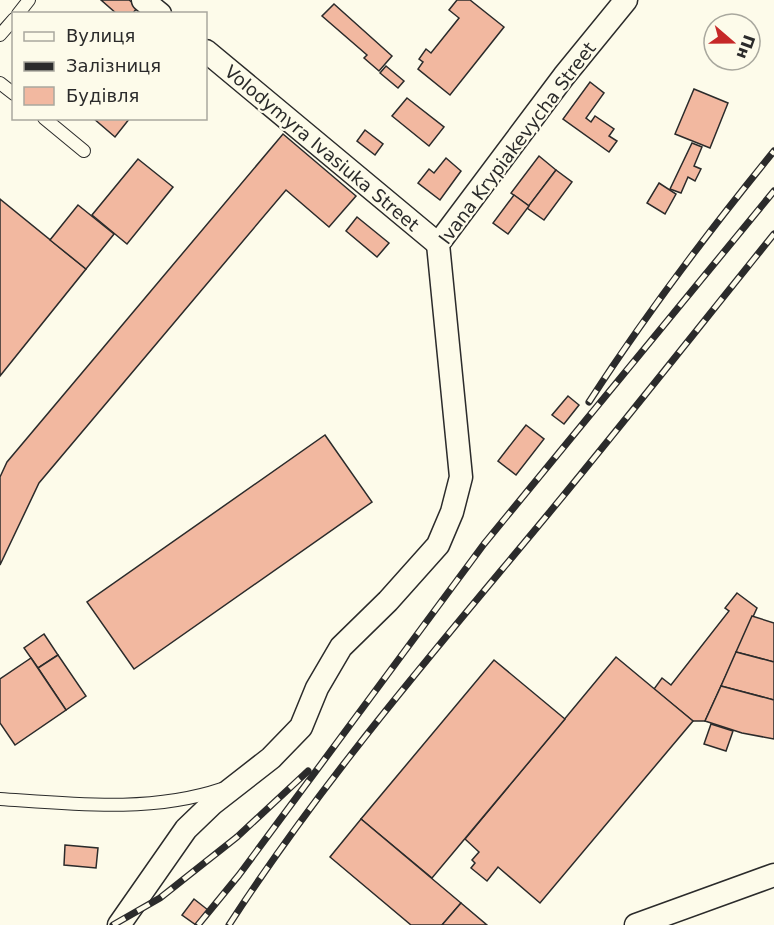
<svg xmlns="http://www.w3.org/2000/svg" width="774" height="925" font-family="'DejaVu Sans',sans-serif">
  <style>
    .building { fill: #f2b8a0; stroke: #2b2b2b; stroke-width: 1.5 }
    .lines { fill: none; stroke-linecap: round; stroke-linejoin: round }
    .lane-casing { stroke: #2b2b2b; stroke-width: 14 }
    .street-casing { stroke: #2b2b2b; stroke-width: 25 }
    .lane { stroke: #fdfbea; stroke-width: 12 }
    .street { stroke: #fdfbea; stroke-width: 22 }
    .rail-casing { stroke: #2b2b2b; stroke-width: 7 }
    .rail { stroke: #fdfbea; stroke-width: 4.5; stroke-dasharray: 14; stroke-linecap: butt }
    .labels { text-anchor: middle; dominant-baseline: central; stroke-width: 4.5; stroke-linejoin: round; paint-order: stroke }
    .street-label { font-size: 18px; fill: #2b2b2b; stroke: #fdfbea }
  </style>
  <rect width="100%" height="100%" fill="#fdfbea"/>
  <g class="building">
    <path d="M 101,0 L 129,0 L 138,7 L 132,14 L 117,14 Z"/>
    <path d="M 457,0 L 470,0 L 504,27 L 450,95 L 418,69 L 423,62 L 419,59 L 426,49 L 431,53 L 459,18 L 449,10 Z"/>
    <path d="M 334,4 L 392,56 L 379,71 L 364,58 L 367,55 L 322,16 Z"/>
    <path d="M 386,66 L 404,81 L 398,88 L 380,73 Z"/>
    <path d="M 590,82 L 604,93 L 586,118 L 591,122 L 595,116 L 614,129 L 609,136 L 617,141 L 609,152 L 563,119 Z"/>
    <path d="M 694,89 L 728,103 L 710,148 L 675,134 Z"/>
    <path d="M 407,98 L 444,127 L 429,146 L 392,116 Z"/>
    <path d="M 93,118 L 130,118 L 115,137 Z"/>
    <path d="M 365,130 L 383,144 L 375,155 L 357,141 Z"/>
    <path d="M 283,134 L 356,196 L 329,227 L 286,190 L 39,483 L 0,565 L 0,477 L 7,462 Z"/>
    <path d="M 692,143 L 702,147 L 694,166 L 701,169 L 695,181 L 688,177 L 681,193 L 670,189 Z"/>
    <path d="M 539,156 L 556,170 L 529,206 L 511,193 Z"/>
    <path d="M 446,158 L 461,171 L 440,200 L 418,183 L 429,169 L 434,173 Z"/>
    <path d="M 138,159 L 173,187 L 127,244 L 92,215 Z"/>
    <path d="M 556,170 L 572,182 L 544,220 L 527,208 Z"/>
    <path d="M 659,183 L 676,194 L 665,214 L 647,203 Z"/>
    <path d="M 514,195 L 529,206 L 508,234 L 493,223 Z"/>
    <path d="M 0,199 L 86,269 L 0,376 Z"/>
    <path d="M 78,205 L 114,234 L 86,269 L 50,240 Z"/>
    <path d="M 357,217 L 389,243 L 377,257 L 346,231 Z"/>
    <path d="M 568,396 L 579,405 L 564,424 L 552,415 Z"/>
    <path d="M 526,425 L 544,439 L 516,475 L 498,461 Z"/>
    <path d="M 325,435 L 372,502 L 134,669 L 87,602 Z"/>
    <path d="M 737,593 L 757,608 L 705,721 L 693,721 L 654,689 L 662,678 L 671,685 L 729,611 L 725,608 Z"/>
    <path d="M 752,616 L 774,623 L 774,662 L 736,652 Z"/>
    <path d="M 44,634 L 58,655 L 38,668 L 24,648 Z"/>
    <path d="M 736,652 L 774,662 L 774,700 L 721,686 Z"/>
    <path d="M 58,655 L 86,696 L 66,710 L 38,668 Z"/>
    <path d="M 616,657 L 693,721 L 540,903 L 498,867 L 487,881 L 471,868 L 475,863 L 472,860 L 479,852 L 465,839 Z"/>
    <path d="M 31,658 L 66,710 L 15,745 L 0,723 L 0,679 Z"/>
    <path d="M 494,660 L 565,719 L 432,878 L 361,819 Z"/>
    <path d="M 721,686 L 774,700 L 774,739 L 742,733 L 705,721 Z"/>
    <path d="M 711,724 L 733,731 L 726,751 L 704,744 Z"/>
    <path d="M 361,819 L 461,903 L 442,925 L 411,925 L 330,857 Z"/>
    <path d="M 65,845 L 98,848 L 96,868 L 64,865 Z"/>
    <path d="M 194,899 L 208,910 L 196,925 L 182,915 Z"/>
    <path d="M 461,903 L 487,925 L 442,925 Z"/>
  </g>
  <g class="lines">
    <defs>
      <g id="lane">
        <path d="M 18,14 L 29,0"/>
        <path d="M 0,35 L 14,19"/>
        <path d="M 0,83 L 14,94"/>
        <path d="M 44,118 L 84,151"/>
        <path d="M 0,799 C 73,804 151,813 222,789"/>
      </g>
      <g id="street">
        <path d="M 143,0 L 160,14"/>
        <path d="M 206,51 L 438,244"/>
        <path d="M 119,925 L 186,829 L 212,804 L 271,758 L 301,727 L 317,688 L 341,647 L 388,601 L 438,545 L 452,512 L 461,477 L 438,244 L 564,76 L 626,0"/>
        <path d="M 636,925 L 774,875"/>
      </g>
    </defs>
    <use href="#lane" class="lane-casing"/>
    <use href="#street" class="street-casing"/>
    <use href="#lane" class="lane"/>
    <use href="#street" class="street"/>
    <defs>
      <g id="rail">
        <path d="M 589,402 C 646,314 708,232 774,151"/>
        <path d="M 113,925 L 160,898 L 237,837 L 308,771"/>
        <path d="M 198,925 L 239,875 L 484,544 L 774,191"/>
        <path d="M 229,925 C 324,778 438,647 549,513 C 625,421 699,327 774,234"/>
      </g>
    </defs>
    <use href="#rail" class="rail-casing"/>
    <use href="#rail" class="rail"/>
  </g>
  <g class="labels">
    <g class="street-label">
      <text transform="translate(517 143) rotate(-53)">Ivana Krypiakevycha Street</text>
      <text transform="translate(322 148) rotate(40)">Volodymyra Ivasiuka Street</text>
    </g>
  </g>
  <rect x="12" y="12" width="195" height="108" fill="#fdfbea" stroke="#a9a89e" stroke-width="1.5"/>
  <rect x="24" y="32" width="30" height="9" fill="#fdfbea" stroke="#a9a89e" stroke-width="1.5"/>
  <text x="66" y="42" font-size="18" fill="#2b2b2b">Вулиця</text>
  <rect x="24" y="62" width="30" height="9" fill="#2b2b2b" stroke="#a9a89e" stroke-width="1.5"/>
  <text x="66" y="72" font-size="18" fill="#2b2b2b">Залізниця</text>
  <rect x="24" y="87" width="30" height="18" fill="#f2b8a0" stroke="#a9a89e" stroke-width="1.5"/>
  <text x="66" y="102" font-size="18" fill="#2b2b2b">Будівля</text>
  <g transform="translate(732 42) rotate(110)"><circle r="28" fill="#fdfbea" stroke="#a9a89e" stroke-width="1.5"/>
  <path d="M0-4.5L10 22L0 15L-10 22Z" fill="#c62828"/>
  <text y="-9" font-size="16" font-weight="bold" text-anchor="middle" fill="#2b2b2b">Пн</text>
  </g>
</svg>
